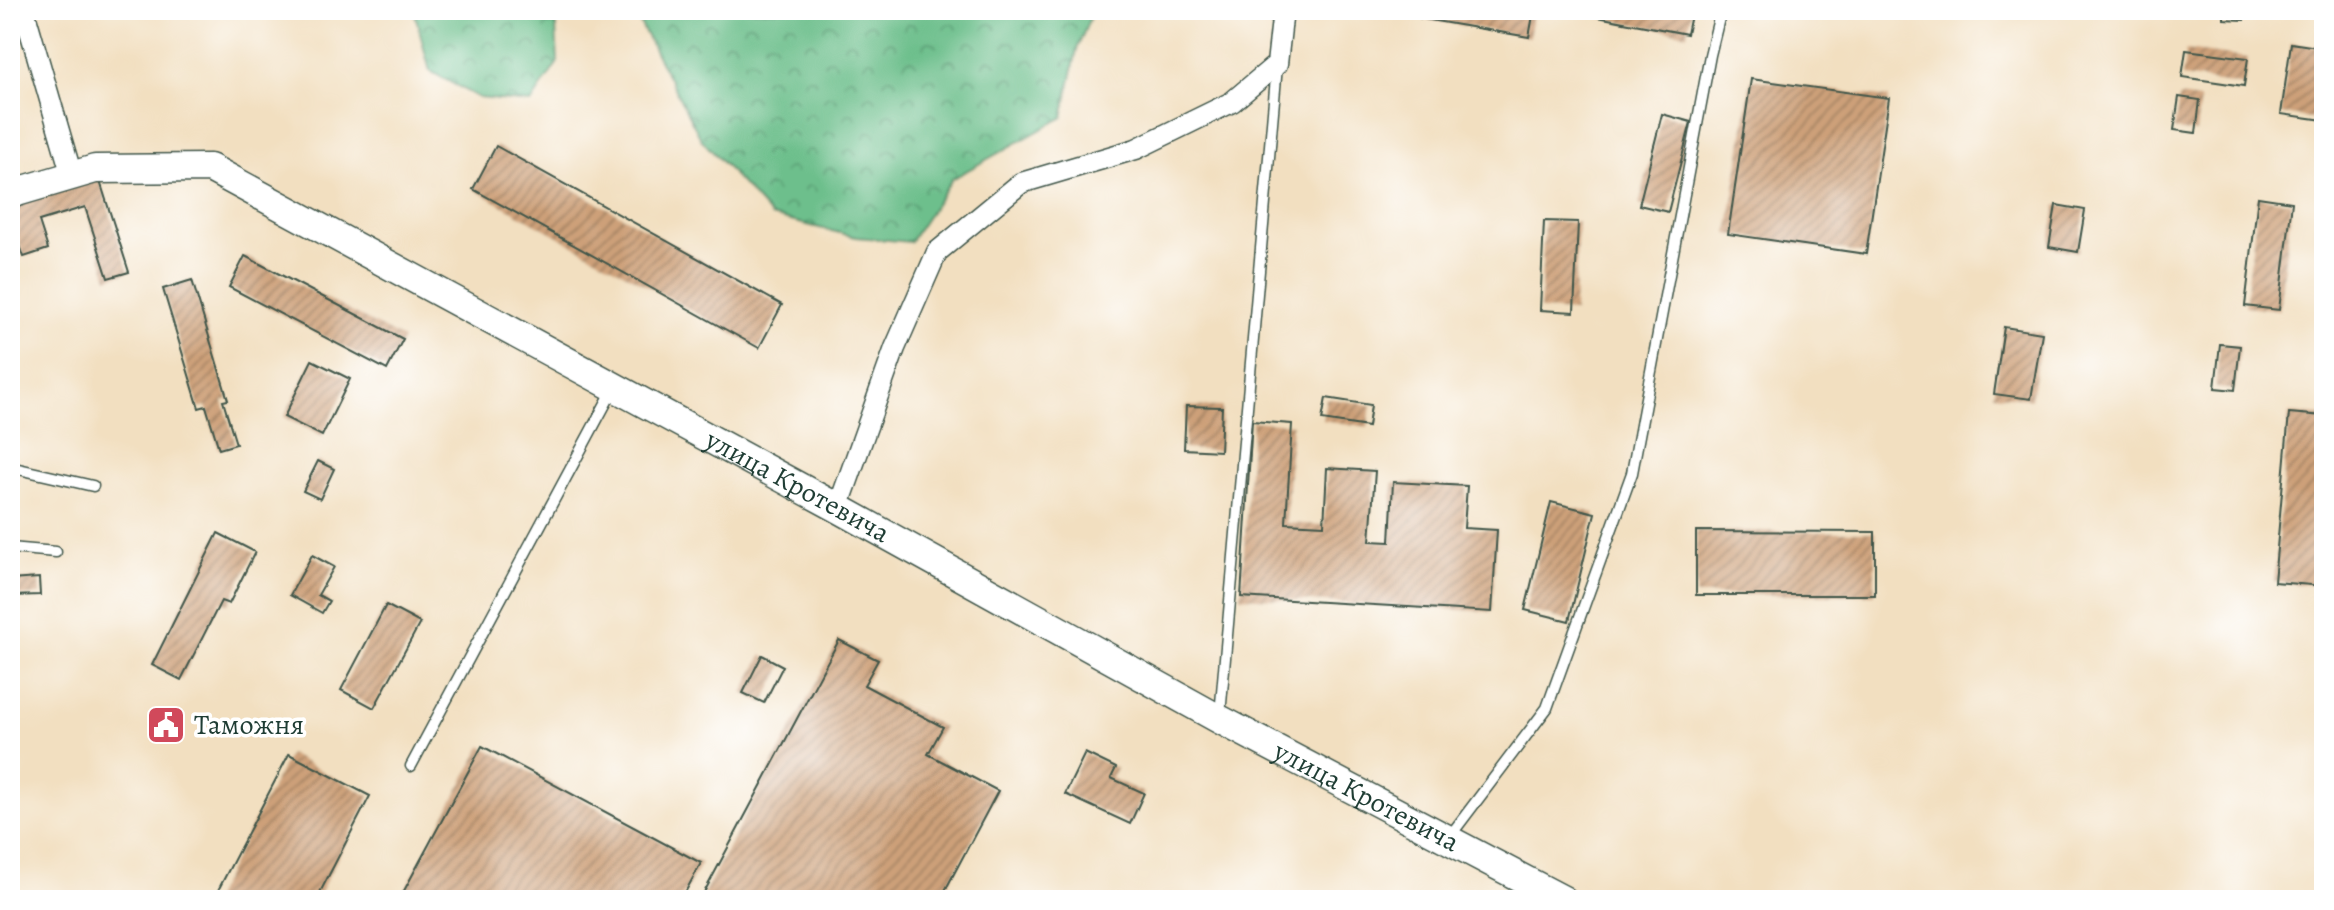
<svg xmlns="http://www.w3.org/2000/svg" width="2334" height="910" font-family="Alegreya,serif">
  <style>
    .forest { fill: url(#forest-crowns); stroke: #467e60; stroke-width: 2 }
    .building { fill: url(#building-hatch) }
    .lines { fill: none; stroke-linecap: round; stroke-linejoin: round }
    .lane-casing { stroke: #3f5549; stroke-width: 13 }
    .street-casing { stroke: #3f5549; stroke-width: 23 }
    .secondary-casing { stroke: #3f5549; stroke-width: 31 }
    .lane { stroke: #fff; stroke-width: 10 }
    .street { stroke: #fff; stroke-width: 20 }
    .secondary { stroke: #fff; stroke-width: 28 }
    .labels { text-anchor: middle; dominant-baseline: central; stroke-width: 7; stroke-linejoin: round; paint-order: stroke }
    .street-label { font-size: 28px; fill: #1f3d34; stroke: #fff }
    .poi-label { font-size: 28px; fill: #1f3d34; stroke: #fff; text-anchor: start }
  </style>
  <defs>
    <pattern id="forest-crowns" width="20" height="18" patternUnits="userSpaceOnUse" patternTransform="scale(2)"><rect width="20" height="18" fill="#6dbf8c"/><path d="M2 6a3 3 0 1 1 6 0M12 15a3 3 0 1 1 6 0" fill="none" stroke="#599c73"/></pattern>
    <pattern id="building-hatch" width="6" height="6" patternUnits="userSpaceOnUse" patternTransform="scale(2)"><rect width="6" height="6" fill="#cda079"/><path d="M-1 1l2-2M0 6l6-6M5 7l2-2" fill="none" stroke="#a68464"/></pattern>
  </defs>
  <rect width="100%" height="100%" fill="#fff"/>
  <filter id="ink" filterUnits="userSpaceOnUse"><feTurbulence type="fractalNoise" baseFrequency=".0125" numOctaves="2"/><feDisplacementMap in="SourceGraphic" scale="16" xChannelSelector="R" yChannelSelector="G"/><feConvolveMatrix kernelMatrix="1 2 1 2 8 2 1 2 1" color-interpolation-filters="sRGB"/></filter>
  <filter id="wash" filterUnits="userSpaceOnUse"><feTurbulence type="fractalNoise" baseFrequency=".006" numOctaves="4" result="noise"/><feDisplacementMap in="SourceGraphic" scale="32" xChannelSelector="R" yChannelSelector="G"/><feGaussianBlur stdDeviation="1.8" result="paint"/><feColorMatrix in="noise" values="0 0 0 0 0 0 0 0 0 0 0 0 0 0 0 0 0 1.4 0 .05"/><feComposite in="paint" operator="in"/></filter>
  <g filter="url(#wash)">
    <rect width="100%" height="100%" fill="#f2dfc0"/>
    <g class="forest">
      <path d="M 414,10 L 555,10 L 558,62 L 531,103 L 479,98 L 430,71 Z"/>
      <path d="M 633,10 L 1093,10 L 1077,49 L 1063,117 L 952,179 L 910,242 L 856,237 L 771,216 L 701,139 Z"/>
    </g>
    <g id="blocks">
      <g class="building">
        <path d="M 1419,10 L 1534,10 L 1529,37 L 1418,18 Z"/>
        <path d="M 1561,10 L 1692,10 L 1687,34 Z"/>
        <path d="M 2224,10 L 2245,10 L 2244,20 L 2224,19 Z"/>
        <path d="M 2291,43 L 2324,48 L 2324,120 L 2281,114 Z"/>
        <path d="M 2186,50 L 2248,58 L 2244,86 L 2182,77 Z"/>
        <path d="M 1751,79 L 1889,98 L 1866,254 L 1728,234 Z"/>
        <path d="M 2179,97 L 2200,100 L 2196,133 L 2174,130 Z"/>
        <path d="M 1662,114 L 1691,122 L 1668,212 L 1639,205 Z"/>
        <path d="M 496,146 L 782,305 L 759,348 L 473,189 Z"/>
        <path d="M 98,175 L 129,272 L 108,278 L 85,207 L 39,221 L 48,249 L 24,257 L 16,234 L 10,236 L 10,203 Z"/>
        <path d="M 2258,197 L 2292,202 L 2279,310 L 2245,306 Z"/>
        <path d="M 2056,205 L 2085,210 L 2078,252 L 2049,247 Z"/>
        <path d="M 1544,221 L 1578,222 L 1574,312 L 1540,310 Z"/>
        <path d="M 245,256 L 403,339 L 387,370 L 229,287 Z"/>
        <path d="M 192,280 L 228,400 L 223,401 L 236,444 L 219,449 L 206,406 L 199,408 L 163,289 Z"/>
        <path d="M 2004,327 L 2042,333 L 2031,399 L 1994,394 Z"/>
        <path d="M 2220,344 L 2240,346 L 2235,390 L 2215,388 Z"/>
        <path d="M 312,360 L 350,379 L 322,436 L 284,417 Z"/>
        <path d="M 1326,398 L 1371,405 L 1368,427 L 1322,420 Z"/>
        <path d="M 1186,406 L 1222,407 L 1220,451 L 1184,449 Z"/>
        <path d="M 2289,413 L 2324,416 L 2324,586 L 2274,582 Z"/>
        <path d="M 1252,421 L 1292,424 L 1286,523 L 1324,525 L 1327,468 L 1375,471 L 1370,541 L 1390,542 L 1393,482 L 1467,486 L 1464,528 L 1497,530 L 1492,612 L 1241,597 Z"/>
        <path d="M 318,461 L 334,469 L 320,499 L 303,491 Z"/>
        <path d="M 1551,502 L 1595,513 L 1569,621 L 1525,610 Z"/>
        <path d="M 1696,531 L 1875,532 L 1875,595 L 1696,595 Z"/>
        <path d="M 218,533 L 255,552 L 229,604 L 221,601 L 181,680 L 152,665 Z"/>
        <path d="M 312,555 L 334,567 L 318,595 L 329,601 L 322,613 L 290,595 Z"/>
        <path d="M 39,578 L 40,595 L 10,596 L 10,580 Z"/>
        <path d="M 386,605 L 420,623 L 374,708 L 341,690 Z"/>
        <path d="M 839,640 L 878,660 L 864,685 L 943,727 L 928,754 L 998,791 L 940,900 L 700,900 Z"/>
        <path d="M 762,655 L 783,666 L 764,703 L 743,693 Z"/>
        <path d="M 482,746 L 701,863 L 681,900 L 399,900 Z"/>
        <path d="M 1085,753 L 1116,768 L 1111,778 L 1144,793 L 1130,824 L 1065,794 Z"/>
        <path d="M 289,754 L 370,796 L 316,900 L 213,900 Z"/>
      </g>
    </g>
  </g>
  <g filter="url(#ink)">
    <use href="#blocks" fill-opacity="0" stroke="#3f5549" stroke-width="2"/>
    <g class="lines">
      <defs>
        <g id="lane">
          <path d="M 10,467 L 93,486"/>
          <path d="M 10,548 L 56,552"/>
          <path d="M 1220,715 L 1277,66"/>
          <path d="M 411,766 L 614,388"/>
          <path d="M 1450,836 L 1547,708 L 1632,473 L 1710,55 L 1721,10"/>
        </g>
        <g id="street">
          <path d="M 24,10 L 72,176"/>
          <path d="M 838,508 L 895,348 L 937,252 L 1021,183 L 1136,149 L 1232,102 L 1277,64 L 1283,10"/>
        </g>
        <g id="secondary">
          <path id="s1" d="M 10,194 L 95,169 L 210,168 L 838,508 L 1219,719 L 1563,900"/>
        </g>
      </defs>
      <use href="#lane" class="lane-casing"/>
      <use href="#street" class="street-casing"/>
      <use href="#secondary" class="secondary-casing"/>
      <use href="#lane" class="lane"/>
      <use href="#street" class="street"/>
      <use href="#secondary" class="secondary"/>
    </g>
  </g>
  <defs>
    <symbol id="civic-square" viewBox="-11 -11 22 22"><rect x="-9" y="-9" width="18" height="18" rx="4" fill="#d1495b" stroke="#fff"/><path d="M-.6-6.5H3V-4.5H.6V-3L4-1V1h2V6H-6V1h2V-1L-.6-3ZM-1.2 2.5V6h2.4V2.5Z" fill="#fff"/></symbol>
  </defs>
  <g fill-rule="evenodd">
    <use href="#civic-square" x="144" y="703" width="44" height="44"/>
  </g>
  <g class="labels">
    <g class="street-label">
      <text stroke="none"><textPath href="#s1" startOffset="872">улица Кротевича</textPath></text>
      <text stroke="none"><textPath href="#s1" startOffset="1520">улица Кротевича</textPath></text>
    </g>
    <g class="poi-label">
      <text x="194" y="725">Таможня</text>
    </g>
  </g>
  <rect width="2334" height="910" fill="none" stroke="#fff" stroke-width="40"/>
</svg>
